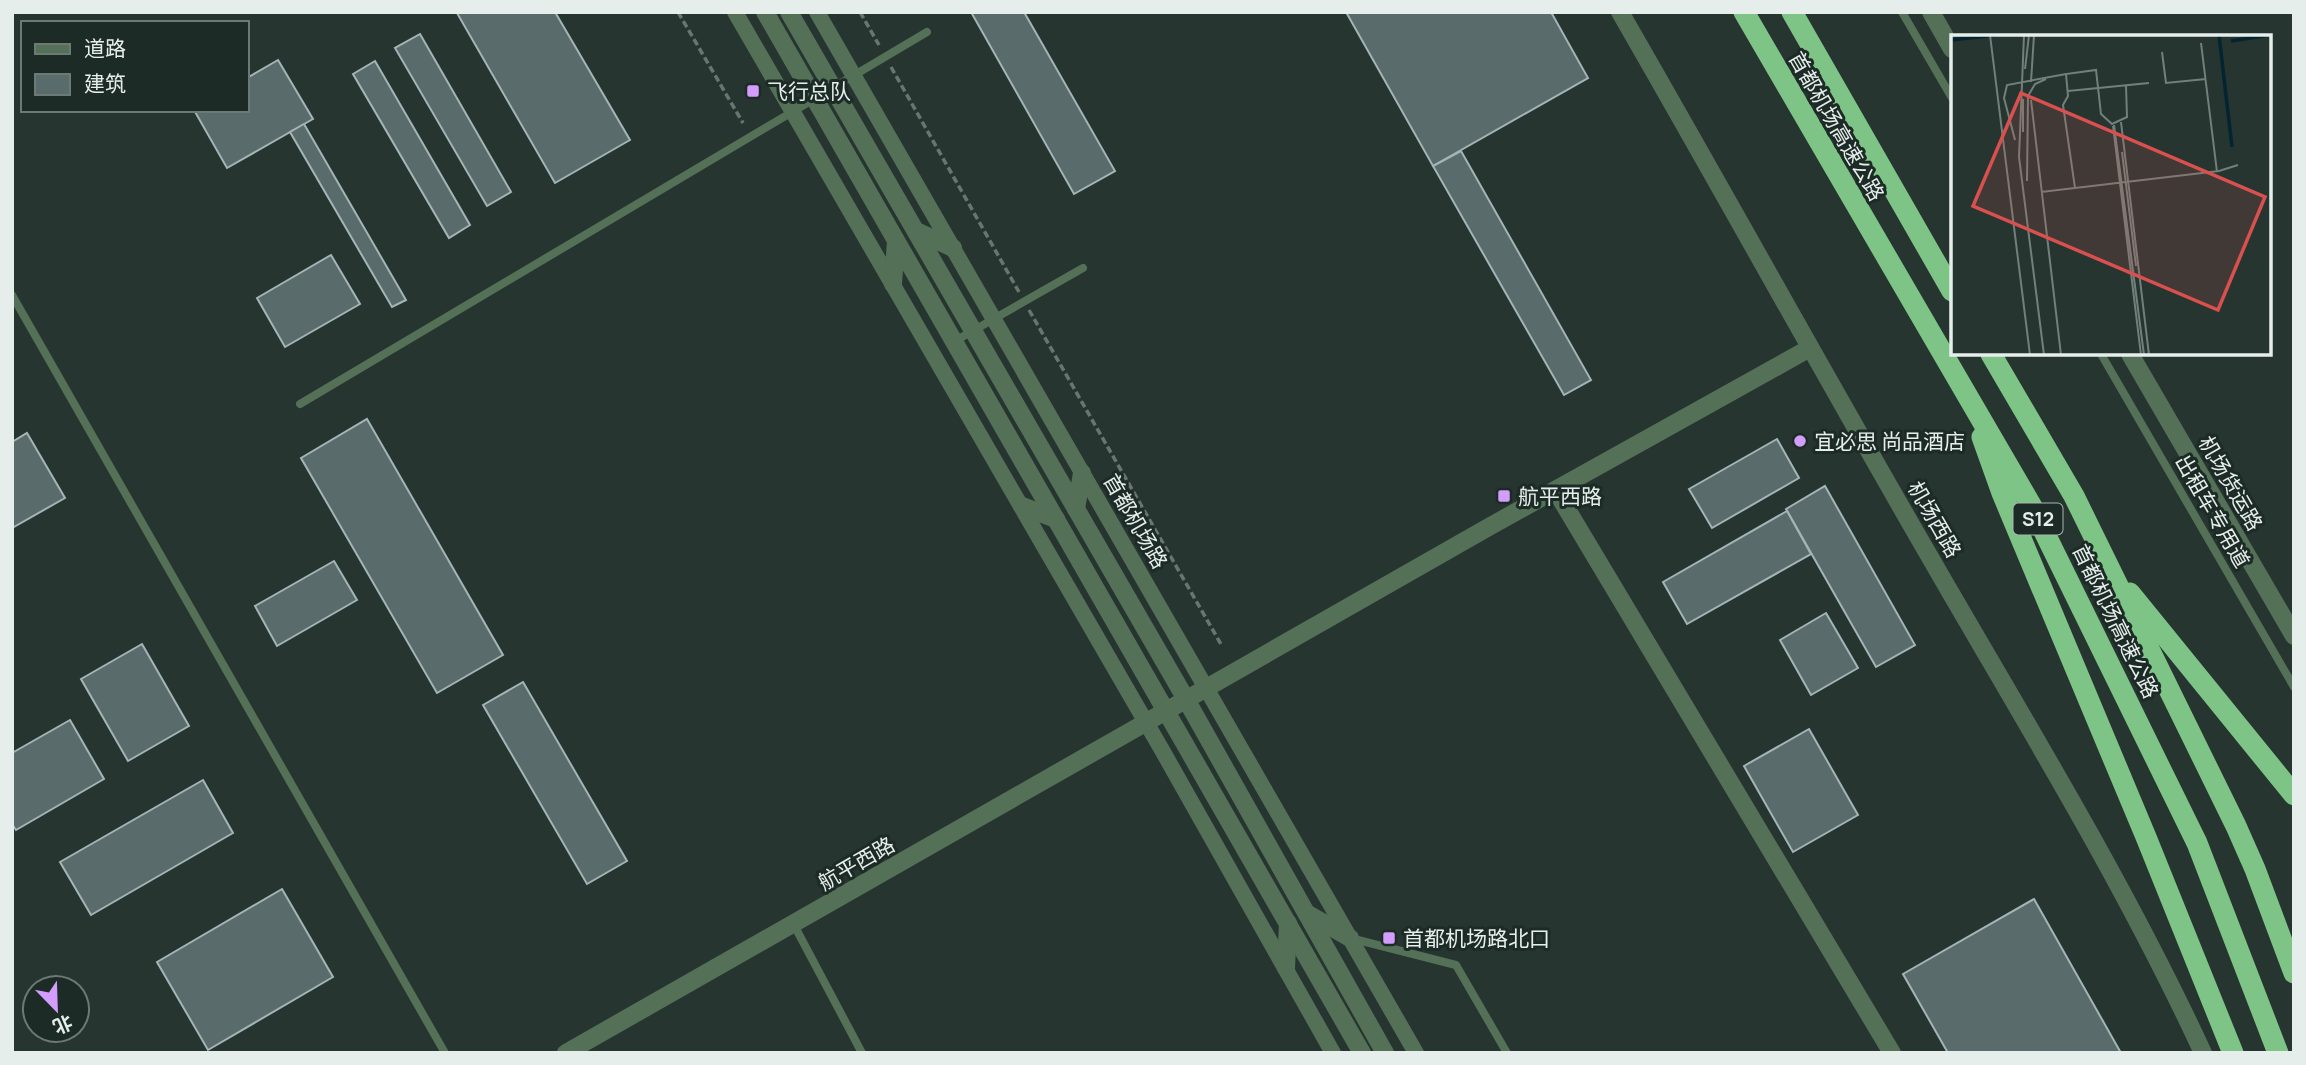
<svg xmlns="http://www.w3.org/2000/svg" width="2306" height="1065" font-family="Manrope,'Noto Sans SC',sans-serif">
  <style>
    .building { fill: #5a6b6c; stroke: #a3b5b6; stroke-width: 2 }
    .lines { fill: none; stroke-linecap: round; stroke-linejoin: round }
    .path { stroke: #697572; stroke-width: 3.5; stroke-dasharray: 7 3.5; stroke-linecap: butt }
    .service { stroke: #547057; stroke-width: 8 }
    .minor { stroke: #547057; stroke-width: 16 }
    .tertiary { stroke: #547057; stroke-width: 18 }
    .motorway { stroke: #7fc487; stroke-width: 21 }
    .poi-dot { fill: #d29dfd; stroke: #1d2b27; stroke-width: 2.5 }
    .labels { text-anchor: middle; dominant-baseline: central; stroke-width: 6; stroke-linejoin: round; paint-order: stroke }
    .shield { fill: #1d2b27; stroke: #aab4b0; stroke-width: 2 }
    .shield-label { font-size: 19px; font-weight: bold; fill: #e6eeeb }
    .poi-label { font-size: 21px; fill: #e6eeeb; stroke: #1d2b27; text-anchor: start }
    .street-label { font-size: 21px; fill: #e6eeeb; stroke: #1d2b27 }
    .inset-river { fill: none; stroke: #032431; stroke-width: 3.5 }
    .inset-road { fill: none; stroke: #737f7b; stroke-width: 2 }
    .view { fill: #d9504f; fill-opacity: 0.15; stroke: #d9504f; stroke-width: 3.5 }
    .inset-edge { fill: none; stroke: #e6eeeb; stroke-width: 3.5 }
  </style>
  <rect width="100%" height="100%" fill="#273531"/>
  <g class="building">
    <path d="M 459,12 L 555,12 L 630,140 L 555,183 L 457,13 Z"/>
    <path d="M 971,12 L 1024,12 L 1115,171 L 1074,194 Z"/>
    <path d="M 1346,12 L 1551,12 L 1588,78 L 1433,166 Z"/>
    <path d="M 420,34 L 511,192 L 487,206 L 395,48 Z"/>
    <path d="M 278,60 L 313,119 L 227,168 L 194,110 L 247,110 L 247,78 Z"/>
    <path d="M 375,61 L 470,225 L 449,238 L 353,74 Z"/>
    <path d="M 304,124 L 406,300 L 392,307 L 290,132 Z"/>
    <path d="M 1461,151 L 1591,380 L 1564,395 L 1433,166 Z"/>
    <path d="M 331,255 L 360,304 L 285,347 L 257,298 Z"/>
    <path d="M 367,419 L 503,655 L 437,693 L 301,458 Z"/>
    <path d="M 27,433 L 65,498 L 12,528 L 12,442 Z"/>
    <path d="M 1777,439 L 1799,478 L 1712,528 L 1689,489 Z"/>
    <path d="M 1825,486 L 1915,645 L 1876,667 L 1786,509 Z"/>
    <path d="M 1787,511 L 1811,554 L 1687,624 L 1663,582 Z"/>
    <path d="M 334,561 L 357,600 L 277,646 L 255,606 Z"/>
    <path d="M 1826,613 L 1858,668 L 1811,695 L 1780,640 Z"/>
    <path d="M 142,644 L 189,726 L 128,761 L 81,679 Z"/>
    <path d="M 523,682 L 627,861 L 587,884 L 483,705 Z"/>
    <path d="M 70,720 L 104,779 L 16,830 L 12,824 L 12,753 Z"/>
    <path d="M 1809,729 L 1858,815 L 1793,852 L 1744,766 Z"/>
    <path d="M 203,780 L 233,833 L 91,915 L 60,862 Z"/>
    <path d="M 282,889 L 333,977 L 208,1050 L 157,962 Z"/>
    <path d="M 2034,899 L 2121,1053 L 1948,1053 L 1903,974 Z"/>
  </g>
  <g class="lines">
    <g class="path">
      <path d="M 678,12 L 743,123"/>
      <path d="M 860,12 L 879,45"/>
      <path d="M 891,67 L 1019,292"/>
      <path d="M 1029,310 L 1222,646"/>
    </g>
    <g class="service">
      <path d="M 1902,12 L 1952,98"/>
      <path d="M 12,295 L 445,1053"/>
      <path d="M 955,341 L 1083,268"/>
      <path d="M 2101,354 L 2294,687"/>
      <path d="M 300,404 L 927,32"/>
      <path d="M 794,925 L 862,1053"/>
      <path d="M 1350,938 L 1456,965 L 1507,1053"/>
    </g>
    <g class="minor">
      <path d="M 735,12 L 1162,750 L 1333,1053"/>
      <path d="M 817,12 L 1416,1053"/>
    </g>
    <g class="tertiary">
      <path d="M 765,12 L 1362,1053"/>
      <path d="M 789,12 L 1187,701 L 1385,1053"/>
      <path d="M 1620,12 C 1725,194 1826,378 1931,559 C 2025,722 2124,882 2203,1053"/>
      <path d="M 1931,12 L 1952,49"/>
      <path d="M 916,231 L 953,248"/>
      <path d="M 893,284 L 896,241"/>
      <path d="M 2130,354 L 2294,636"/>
      <path d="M 1556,491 L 1892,1053"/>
      <path d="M 1022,506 L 1056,519"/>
      <path d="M 1076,509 L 1082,473"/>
      <path d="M 1308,914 L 1350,938"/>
      <path d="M 1286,968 L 1288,923"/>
      <path d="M 566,1053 L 1487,528 L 1810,348"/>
    </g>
    <g class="motorway">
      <path d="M 1744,12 L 2031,505 L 2197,843 L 2278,1053"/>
      <path d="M 1792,12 L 1952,291"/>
      <path d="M 1991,354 L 2074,496 L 2236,826 L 2255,869 L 2294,973"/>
      <path d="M 1982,437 L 2002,493 L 2146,837 L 2233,1053"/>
      <path d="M 2130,593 L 2294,795"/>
    </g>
  </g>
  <g class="poi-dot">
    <rect x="746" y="84" width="14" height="14" rx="3.5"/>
    <circle cx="1800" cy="441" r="7"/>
    <rect x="1497" y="489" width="14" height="14" rx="3.5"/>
    <rect x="1382" y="931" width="14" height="14" rx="3.5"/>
  </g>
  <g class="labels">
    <rect class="shield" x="2013.5" y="503.5" width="49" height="31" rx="5"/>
    <g class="shield-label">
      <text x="2038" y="519">S12</text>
    </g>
    <g class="poi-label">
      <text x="767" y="91">飞行总队</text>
      <text x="1814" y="441">宜必思 尚品酒店</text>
      <text x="1518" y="496">航平西路</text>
      <text x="1403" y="938">首都机场路北口</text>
    </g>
    <g class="street-label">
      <text transform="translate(1837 126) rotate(60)">首都机场高速公路</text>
      <text transform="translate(2231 483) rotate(60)">机场货运路</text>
      <text transform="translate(2213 511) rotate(60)">出租车专用道</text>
      <text transform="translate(1935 519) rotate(60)">机场西路</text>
      <text transform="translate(1136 521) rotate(60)">首都机场路</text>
      <text transform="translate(2116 621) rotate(64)">首都机场高速公路</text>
      <text transform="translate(856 863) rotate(-30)">航平西路</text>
    </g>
  </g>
  <g transform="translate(1951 35)">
    <rect width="320" height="320" fill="#273531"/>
    <path class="inset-river" d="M 268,0 L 281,112M 0,5 L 45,0M 280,6 L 319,0"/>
    <path class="inset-road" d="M 39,0 L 79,320M 73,0 L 68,122 L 93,320M 250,8 L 266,137M 211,17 L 215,48 L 255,44M 74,34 L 78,0M 80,47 L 83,0M 117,56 L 198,48M 80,65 L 110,320M 170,87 L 198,320M 163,90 L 193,320M 162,91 L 190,320M 72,97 L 72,64M 64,105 L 53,63 L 56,50 L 115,39M 171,117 L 185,231M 76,146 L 77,61 L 84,49 L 95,44M 124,153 L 112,70 L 117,61 L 115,39 L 145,35 L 150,79 L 161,89 L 176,82 L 175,51M 90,157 L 268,136 L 287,130"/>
    <path class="view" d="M 70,58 L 314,162 L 267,275 L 22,171 Z"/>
    <rect width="320" height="320" class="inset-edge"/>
  </g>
  <rect width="2306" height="1065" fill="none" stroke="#e6eeeb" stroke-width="28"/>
  <rect x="21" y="21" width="228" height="91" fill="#1d2b27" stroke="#6d7975" stroke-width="2"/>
  <rect x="35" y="44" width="35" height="10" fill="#547057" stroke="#6d7975" stroke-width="2"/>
  <text x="84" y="56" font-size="21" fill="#e6eeeb">道路</text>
  <rect x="35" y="74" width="35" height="21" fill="#5a6b6c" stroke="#6d7975" stroke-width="2"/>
  <text x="84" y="91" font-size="21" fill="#e6eeeb">建筑</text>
  <g transform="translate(56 1009) rotate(157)"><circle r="33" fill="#1d2b27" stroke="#6d7975" stroke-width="2"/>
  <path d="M0-5L12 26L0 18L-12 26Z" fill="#d29dfd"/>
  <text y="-10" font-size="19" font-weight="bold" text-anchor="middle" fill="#e6eeeb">北</text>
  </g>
</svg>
